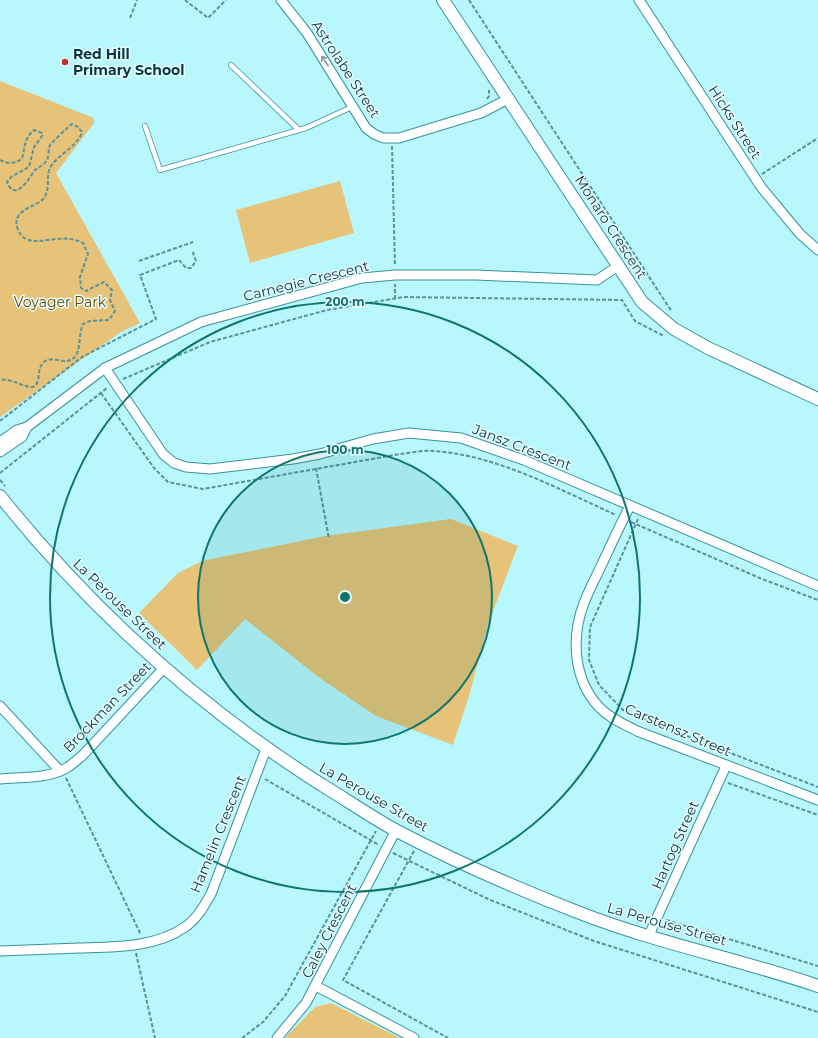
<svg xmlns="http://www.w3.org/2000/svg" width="818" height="1038" font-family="Montserrat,sans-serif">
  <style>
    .green { fill: #e6c378 }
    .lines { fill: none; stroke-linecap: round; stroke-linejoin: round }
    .lane-casing { stroke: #39929c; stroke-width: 6 }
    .street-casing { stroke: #39929c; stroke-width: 11 }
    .secondary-casing { stroke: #39929c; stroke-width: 14 }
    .path { stroke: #599399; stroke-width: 2; stroke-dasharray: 4 2; stroke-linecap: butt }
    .lane { stroke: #fff; stroke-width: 4.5 }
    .street { stroke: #fff; stroke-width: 9 }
    .secondary { stroke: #fff; stroke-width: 12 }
    .oneway { stroke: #809c9e }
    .ring { fill: none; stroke: #0f766e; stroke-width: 2 }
    .poi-dot { fill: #c03131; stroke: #e8fcff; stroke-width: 1.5 }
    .labels { text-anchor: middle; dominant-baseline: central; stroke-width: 3; stroke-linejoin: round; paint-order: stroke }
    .poi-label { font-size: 14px; font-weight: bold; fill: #02393e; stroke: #e8fcff; text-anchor: start }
    .street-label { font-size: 14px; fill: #02393e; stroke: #e8fcff }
    .park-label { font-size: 14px; fill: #664c02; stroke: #e8fcff }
    .centre { fill: #0f766e; stroke: #e8fcff; stroke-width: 2 }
    .ring-label { font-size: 12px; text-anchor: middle; font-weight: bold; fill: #0f766e; stroke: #e8fcff; stroke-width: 3; stroke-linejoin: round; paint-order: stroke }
  </style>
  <rect width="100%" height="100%" fill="#b9f7ff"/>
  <g class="green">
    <path d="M 0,81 L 94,118 L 94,123 L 56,173 L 140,323 L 121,332 L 0,417 Z"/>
    <path d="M 340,181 L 354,233 L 250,263 L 236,210 Z"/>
    <path d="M 451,519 L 518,546 L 488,624 L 469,696 L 453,745 L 376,716 L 321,679 L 245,619 L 197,670 L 139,613 L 178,573 L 202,561 L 325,536 Z"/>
    <path d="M 331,1003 L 400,1038 L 285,1038 L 315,1007 Z"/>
  </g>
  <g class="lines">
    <defs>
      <g id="lane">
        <path d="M 231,65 L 299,130"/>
        <path d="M 145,126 L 160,170 L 306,128 L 352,107"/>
      </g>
      <g id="street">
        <path d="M 281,0 L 307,33 L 366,128 L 374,134 L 383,138 L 399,138 L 481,113 L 508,99"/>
        <path d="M 639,0 L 761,187 L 800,234 L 818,250"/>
        <path d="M 105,368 L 163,454 L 174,463 L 186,467 L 210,469 L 293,459 L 320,454 L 373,439 L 409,433 L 461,438 L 524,460 L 818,586"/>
        <path d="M 0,442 L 17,430 L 27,427"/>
        <path d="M 0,452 L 22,437 L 27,427 L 105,368 L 201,322 L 362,278 L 395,275 L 476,275 L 597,280 L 618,266"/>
        <path d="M 630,506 C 620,525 611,545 602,564 C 596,577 589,590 584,603 C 571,637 573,679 599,707 C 609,718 624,724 637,731 L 818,800"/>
        <path d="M 0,706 L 60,771"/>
        <path d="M 0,779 C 21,777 50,779 68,767 C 73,764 78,759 83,755 L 164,668"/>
        <path d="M 649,935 L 726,766"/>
        <path d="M 0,951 C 26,950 53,949 79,948 C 114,947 155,948 185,927 C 197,919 204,906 211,894 L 266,749"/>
        <path d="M 316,986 L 414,1038"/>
        <path d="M 277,1038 L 306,1003 L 396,830"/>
      </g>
      <g id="secondary">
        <path d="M 443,0 L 642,302 L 674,329 L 708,348 L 818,399"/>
        <path d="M 0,496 C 91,610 199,707 322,785 C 347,800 371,817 397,831 C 456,862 518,889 580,913 C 657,943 739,959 818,986"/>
      </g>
    </defs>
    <use href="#lane" class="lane-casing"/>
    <use href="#street" class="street-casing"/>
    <use href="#secondary" class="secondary-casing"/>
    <g class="path">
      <path d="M 185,0 L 208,18 L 226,0"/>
      <path d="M 469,0 L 672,312"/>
      <path d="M 130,18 L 137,0"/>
      <path d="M 487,99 L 489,96 L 489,90"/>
      <path d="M 392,146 L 395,266"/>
      <path d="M 0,160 C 8,164 14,164 22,159 C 25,148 24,138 34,130 L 42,133 L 42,136 L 34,147 L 29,167 L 11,177 L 7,182 C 16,204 30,176 35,170 C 39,167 44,165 47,160 C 49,156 48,150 50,145 C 51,143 70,125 72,124 L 78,127 L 82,132 C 78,146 60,153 51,166 C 45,176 51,188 44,198 C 36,208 10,209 18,230 C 20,234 22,237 26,239 C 41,246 61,232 83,243 L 88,254 L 80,277 L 81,288 L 86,291 L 104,282 L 112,290 L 110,300 L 115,311 L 109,320 L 90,321 L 83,324 C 77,335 84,362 64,361 C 57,360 48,357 43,363 C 36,370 42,382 33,387 C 21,387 12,378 0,380"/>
      <path d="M 762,174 L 818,138"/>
      <path d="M 139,261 L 193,242"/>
      <path d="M 395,299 L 395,284"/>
      <path d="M 123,379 L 210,342 L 327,310 L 404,297 L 622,300 L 635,321 L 664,336"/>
      <path d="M 101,393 L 154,468 L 168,482 L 203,489 L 400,454 C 410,453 422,450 433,451 C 497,455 558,489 616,515"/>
      <path d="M 0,421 L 82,357 L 156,319 L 140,275 L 179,260 L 186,268 L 191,268 L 196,261 L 193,253 L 196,252"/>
      <path d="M 316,468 L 329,539"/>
      <path d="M 0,473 L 107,388"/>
      <path d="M 0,480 L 5,486"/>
      <path d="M 638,519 L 590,627 L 589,660 L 599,685 L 623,710 L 661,726 L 818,787"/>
      <path d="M 631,522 L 762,579 L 818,600"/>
      <path d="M 66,778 L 141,935"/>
      <path d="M 265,779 L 379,845"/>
      <path d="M 728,783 L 818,815"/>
      <path d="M 414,851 L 343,980 L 448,1038"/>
      <path d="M 393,853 L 488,899 L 594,941 L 818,1012"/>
      <path d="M 666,920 L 818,966"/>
      <path d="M 637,922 L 648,917"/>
      <path d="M 136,953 L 155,1038"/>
      <path d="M 242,1038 L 263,1022 L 285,996 L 376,831"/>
    </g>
    <use href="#lane" class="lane"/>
    <use href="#street" class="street"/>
    <use href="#secondary" class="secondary"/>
  </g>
  <defs><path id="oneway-shaft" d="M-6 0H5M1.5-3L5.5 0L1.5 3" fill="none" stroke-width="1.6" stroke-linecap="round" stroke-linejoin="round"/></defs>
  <use class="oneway" href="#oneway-shaft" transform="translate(325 61) rotate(-123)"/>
  <circle cx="345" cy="597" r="147" fill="#0f766e" fill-opacity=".12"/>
  <g class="ring">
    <circle cx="345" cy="597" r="147"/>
    <circle cx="345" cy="597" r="295"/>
  </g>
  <circle class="poi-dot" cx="65" cy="62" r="4"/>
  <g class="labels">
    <g class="poi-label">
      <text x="73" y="54">Red Hill<tspan x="73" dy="16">Primary School</tspan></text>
    </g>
    <g class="street-label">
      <text transform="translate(346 69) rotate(57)">Astrolabe Street</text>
      <text transform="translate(735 122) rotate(57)">Hicks Street</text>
      <text transform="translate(611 227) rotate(57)">Monaro Crescent</text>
      <text transform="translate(306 281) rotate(-14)">Carnegie Crescent</text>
      <text transform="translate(522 447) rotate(21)">Jansz Crescent</text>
      <text transform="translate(120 604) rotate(44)">La Perouse Street</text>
      <text transform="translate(107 707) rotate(-46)">Brockman Street</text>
      <text transform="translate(678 730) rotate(23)">Carstensz Street</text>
      <text transform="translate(374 797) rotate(30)">La Perouse Street</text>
      <text transform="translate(218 834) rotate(-68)">Hamelin Crescent</text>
      <text transform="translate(675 845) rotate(-66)">Hartog Street</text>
      <text transform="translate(667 924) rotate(16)">La Perouse Street</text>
      <text transform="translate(329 931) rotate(-63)">Caley Crescent</text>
    </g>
    <g class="park-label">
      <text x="60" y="302">Voyager Park</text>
    </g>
  </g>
  <circle cx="345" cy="597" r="6" class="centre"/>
  <g class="ring-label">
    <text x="345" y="306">200 m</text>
    <text x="345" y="454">100 m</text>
  </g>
</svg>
